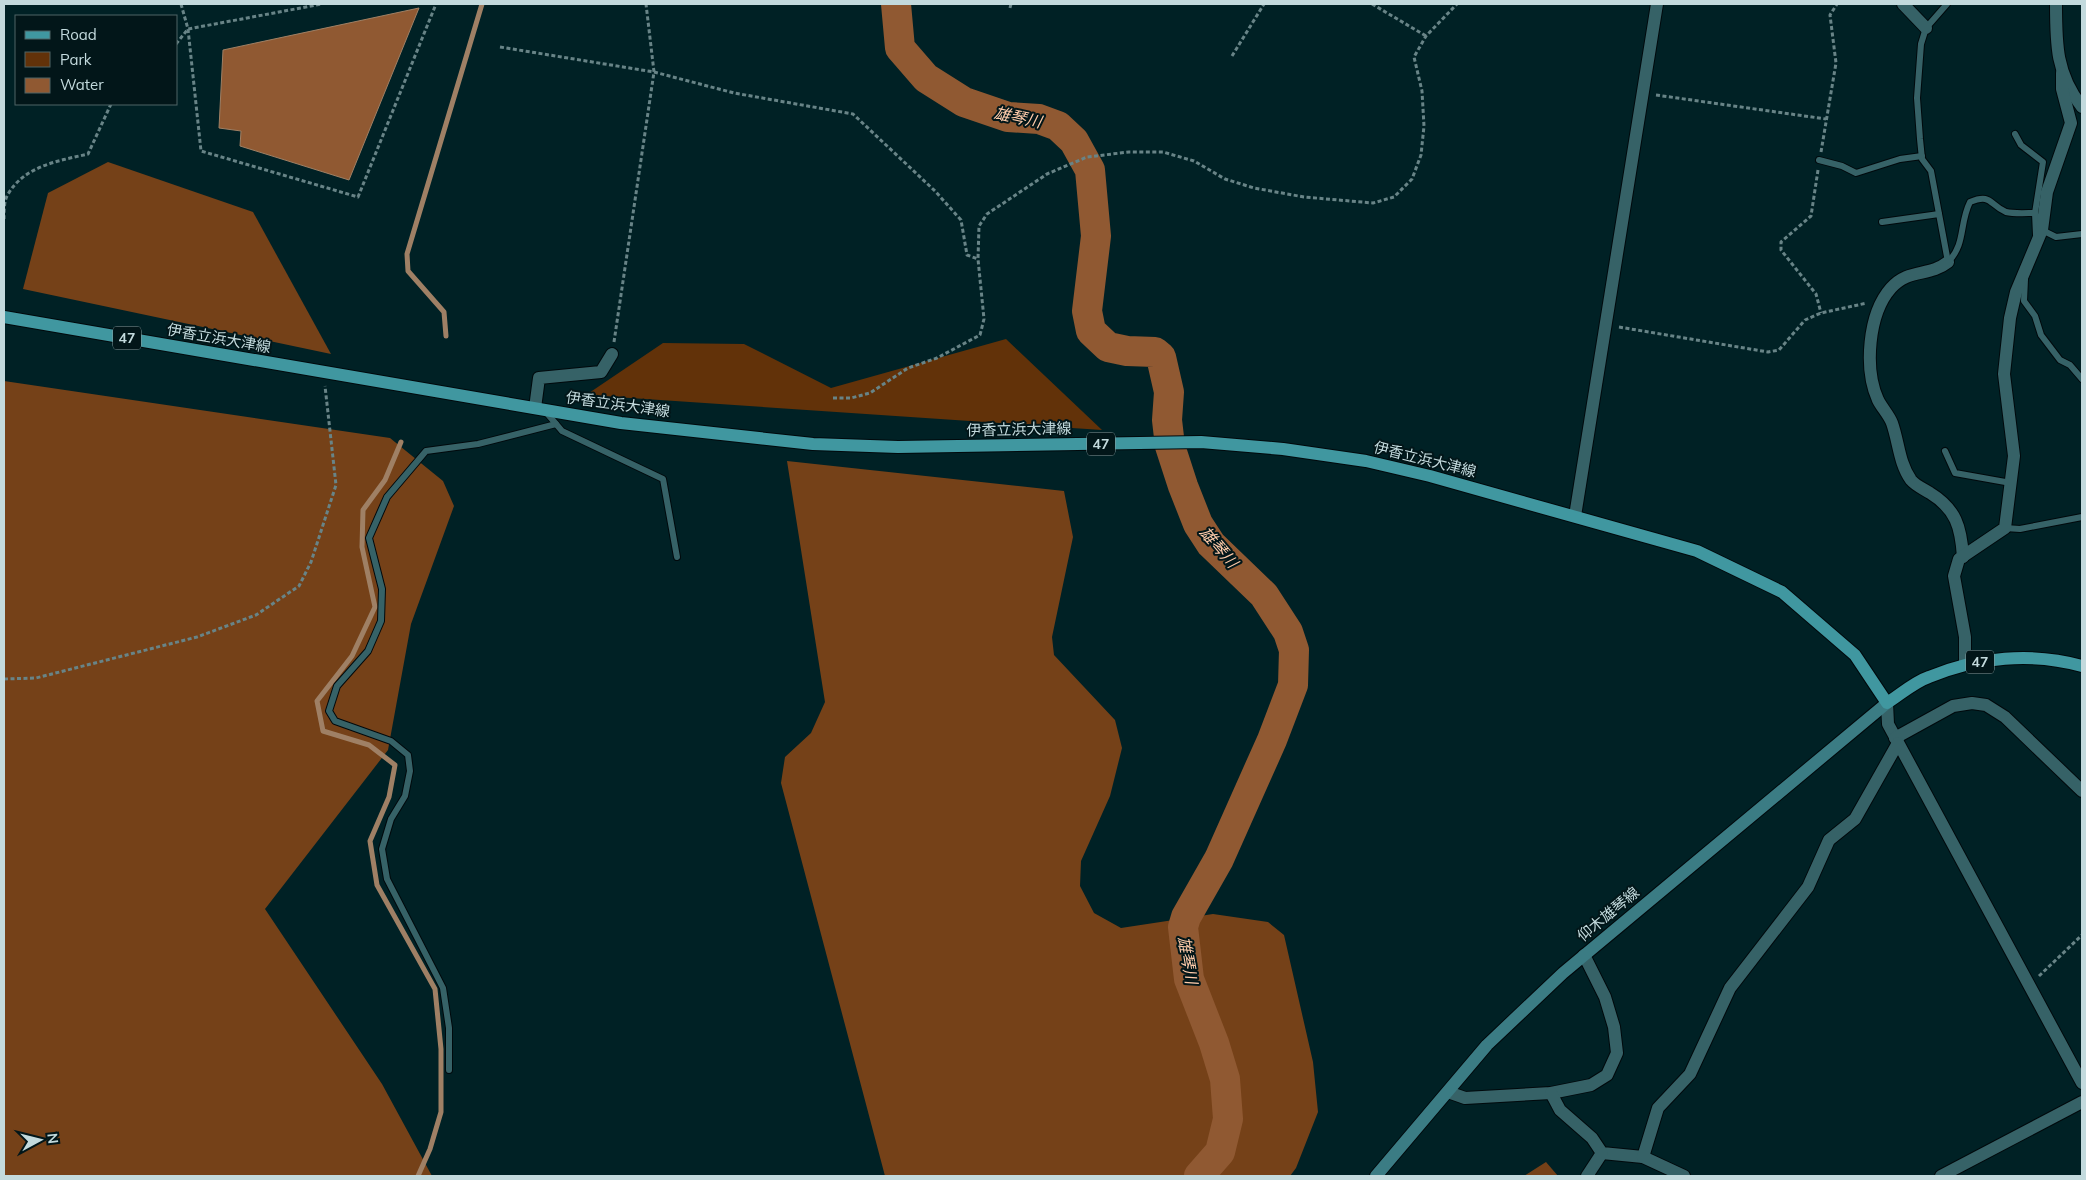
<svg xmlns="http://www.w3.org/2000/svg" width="2086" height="1180" font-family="Mulish,'Noto Sans JP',sans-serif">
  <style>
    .green { fill: #623209 }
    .forest { fill: #754118 }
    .water { fill: #905932; stroke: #9f8065 }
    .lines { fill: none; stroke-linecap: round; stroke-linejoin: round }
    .stream { stroke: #9f8065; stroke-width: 5 }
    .river { stroke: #905932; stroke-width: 30 }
    .service-casing { stroke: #00090c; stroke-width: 8 }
    .minor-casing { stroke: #00090c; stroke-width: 14 }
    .secondary-casing { stroke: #00090c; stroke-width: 14 }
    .primary-casing { stroke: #00090c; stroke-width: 14 }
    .path { stroke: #688487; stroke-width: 3; stroke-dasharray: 4 2.5; stroke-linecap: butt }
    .service { stroke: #366267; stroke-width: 6 }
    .minor { stroke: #366267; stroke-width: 12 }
    .secondary { stroke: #3b7c84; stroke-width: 12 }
    .primary { stroke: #4097a0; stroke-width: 12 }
    .labels { text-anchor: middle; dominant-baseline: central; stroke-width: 4; stroke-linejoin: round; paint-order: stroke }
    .shield { fill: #021619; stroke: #899fa2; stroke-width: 1 }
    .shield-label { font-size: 14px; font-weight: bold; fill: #c3dadd }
    .street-label { font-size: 15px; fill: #c3dadd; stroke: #021619 }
    .water-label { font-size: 16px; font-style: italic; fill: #ffccab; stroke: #021619 }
  </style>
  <rect width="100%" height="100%" fill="#002125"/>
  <path class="green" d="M 1006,339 L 1102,430 L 586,395 L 663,343 L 744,344 L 831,388 Z"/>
  <g class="forest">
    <path d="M 108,162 L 253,212 L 331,354 L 23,289 L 48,193 Z"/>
    <path d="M 4,381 L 390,438 L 443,481 L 454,506 L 411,624 L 388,750 L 265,909 L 382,1084 L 432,1176 L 4,1176 Z"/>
    <path d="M 787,461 L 1064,491 L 1073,537 L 1052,637 L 1054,655 L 1115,720 L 1122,748 L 1110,796 L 1081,861 L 1080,886 L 1094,913 L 1121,928 L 1213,914 L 1268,922 L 1284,935 L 1313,1062 L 1318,1112 L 1296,1168 L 1290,1176 L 885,1176 L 781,783 L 785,757 L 811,733 L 825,702 Z"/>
    <path d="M 1546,1162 L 1558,1176 L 1524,1176 Z"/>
  </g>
  <path class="water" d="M 419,8 L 349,180 L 240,146 L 241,131 L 219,128 L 223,50 Z"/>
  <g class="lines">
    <g class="stream">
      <path d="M 446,336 L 444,312 L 408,271 L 407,254 L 482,4"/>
      <path d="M 401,442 L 385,480 L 363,510 L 362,547 L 375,607 L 352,656 L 317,701 L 323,731 L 369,745 L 395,765 L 389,797 L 370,841 L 377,885 L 435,989 L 441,1049 L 441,1112 L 430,1149 L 418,1176"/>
    </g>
    <path class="river" d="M 896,4 L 900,48 L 926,78 L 964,102 L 1008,117 L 1039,119 L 1058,126 L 1074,141 L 1090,170 L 1096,236 L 1087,311 L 1091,331 L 1108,347 L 1127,351 L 1155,352 L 1161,357 L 1169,392 L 1167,420 L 1170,446 L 1183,486 L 1198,524 L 1211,544 L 1264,595 L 1288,632 L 1294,650 L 1293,685 L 1272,740 L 1219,859 L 1186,917 L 1183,927 L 1189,979 L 1214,1043 L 1225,1079 L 1228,1119 L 1220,1152 L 1199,1176"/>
    <defs>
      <g id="service">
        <path d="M 1947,4 L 1926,28 L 1921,44 L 1917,98 L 1920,139 L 1922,159 L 1931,171 L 1948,262"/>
        <path d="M 2015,134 L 2021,145 L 2043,162 L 2035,213 L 2036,235"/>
        <path d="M 1819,160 L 1842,166 L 1856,173 L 1900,159 L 1922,156"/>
        <path d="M 1882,222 L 1939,214"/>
        <path d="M 2042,230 L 2056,237 L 2082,234"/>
        <path d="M 1948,262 C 1966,244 1959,224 1970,202 C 1992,193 1989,205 2006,212 C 2014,214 2027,213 2035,213"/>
        <path d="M 2025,279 L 2024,301 L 2035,316 L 2041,335 L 2060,360 L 2070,365 L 2082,379"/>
        <path d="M 545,411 L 562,431 L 663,479 L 677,557"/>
        <path d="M 1945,451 L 1955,473 L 2011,483"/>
        <path d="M 2005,528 L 2020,529 L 2082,517"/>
        <path d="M 449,1070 L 449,1028 L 443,988 L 387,879 L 382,849 L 391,819 L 405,796 L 410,771 L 408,755 L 391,741 L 335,721 L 329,711 L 337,686 L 368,651 L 381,621 L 382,589 L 369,538 L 387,497 L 426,451 L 478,444 L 556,424"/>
      </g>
      <g id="minor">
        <path d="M 1903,4 L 1926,28"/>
        <path d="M 2056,4 C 2056,44 2056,74 2082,107"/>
        <path d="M 1948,262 C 1929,277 1909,268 1891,288 C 1868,314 1864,369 1878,400 C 1882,408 1889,415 1892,423 C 1899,443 1899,463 1911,480 C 1916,486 1924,489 1930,493 C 1956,509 1961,527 1963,557"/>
        <path d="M 535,408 L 539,378 L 601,372 L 612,354"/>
        <path d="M 1575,516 L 1657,4"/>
        <path d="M 1965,665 L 1965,637 L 1954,576 L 1959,559 L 2005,528 L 2014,456 L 2004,374 L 2010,318 L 2016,292 L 2042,230 L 2047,192 L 2071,123 L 2062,89 L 2062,73"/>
        <path d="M 1887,703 L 1888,724 L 2082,1083"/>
        <path d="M 1895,738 L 1953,706 L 1972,703 L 1986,705 L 2005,717 L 2082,791"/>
        <path d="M 1448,1092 L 1465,1098 L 1551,1093 L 1591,1085 L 1607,1075 L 1617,1053 L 1614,1027 L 1605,997 L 1584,955"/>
        <path d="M 1551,1093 L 1560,1110 L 1592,1138 L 1602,1153 L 1643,1157"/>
        <path d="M 1587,1176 L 1602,1153"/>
        <path d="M 1684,1176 L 1643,1157 L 1658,1108 L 1690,1074 L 1730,988 L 1808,887 L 1829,840 L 1855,819 L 1898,743"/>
        <path d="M 1941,1176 L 2082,1102"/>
      </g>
      <path id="secondary" d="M 1376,1176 L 1487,1045 L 1563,973 L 1887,703"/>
      <path id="primary" d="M 4,317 L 621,423 L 813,444 L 898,447 L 1201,442 L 1283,449 L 1366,461 L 1430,476 L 1697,551 L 1782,592 L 1855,655 L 1887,703 C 1900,695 1914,682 1929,677 C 1977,657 2032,652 2082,666"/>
    </defs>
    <use href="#service" class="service-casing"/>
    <use href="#minor" class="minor-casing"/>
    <use href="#secondary" class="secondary-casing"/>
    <use href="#primary" class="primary-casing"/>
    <g class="path">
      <path d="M 181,4 L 188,29 L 201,151 L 358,197 L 436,4"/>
      <path d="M 1372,4 L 1426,36"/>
      <path d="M 1010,8 L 1011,4"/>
      <path d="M 176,44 L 188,29 L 322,4"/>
      <path d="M 500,47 L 654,72 L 734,93 L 853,114 L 935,191 L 961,220 L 967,255 L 978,259"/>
      <path d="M 1232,56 L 1264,4"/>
      <path d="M 1656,95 L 1826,119"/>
      <path d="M 1821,152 L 1836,63 L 1830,15 L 1837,4"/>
      <path d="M 1818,170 L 1811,216 L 1781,242 L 1781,250 L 1816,294 L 1821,313"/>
      <path d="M 4,219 C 4,212 4,202 7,196 C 23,166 58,161 88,154 L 111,104"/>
      <path d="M 1619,327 L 1768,352 L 1779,350 L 1805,320 L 1821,313 L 1867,303"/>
      <path d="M 614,342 L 654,72 L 646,4"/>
      <path d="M 833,398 L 851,398 L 870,393 L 908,368 L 937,358 L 980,335 L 984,319 L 978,259 L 979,226 L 987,214 L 1047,174 L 1087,157 L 1129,152 L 1163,152 L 1194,161 L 1225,179 L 1254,188 L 1304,197 L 1373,203 L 1394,197 L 1412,179 L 1421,155 L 1424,126 L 1422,91 L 1414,57 L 1426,36 L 1457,4"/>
      <path d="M 4,679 L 36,678 L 197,637 L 256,615 L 299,586 L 311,562 L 336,485 L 325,386"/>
      <path d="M 2039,976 L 2082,935"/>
    </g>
    <use href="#service" class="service"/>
    <use href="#minor" class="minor"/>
    <use href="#secondary" class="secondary"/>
    <use href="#primary" class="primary"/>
  </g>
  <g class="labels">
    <g class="shield">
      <rect x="113" y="326.5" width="28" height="23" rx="4"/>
      <rect x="1087" y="432.5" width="28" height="23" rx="4"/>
      <rect x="1966" y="650.5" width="28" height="23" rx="4"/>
    </g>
    <g class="shield-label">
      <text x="127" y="338">47</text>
      <text x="1101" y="444">47</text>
      <text x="1980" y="662">47</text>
    </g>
    <g class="street-label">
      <text transform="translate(219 338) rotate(10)">伊香立浜大津線</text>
      <text transform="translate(618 404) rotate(8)">伊香立浜大津線</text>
      <text transform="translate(1019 429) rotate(-1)">伊香立浜大津線</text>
      <text transform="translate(1425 459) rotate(14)">伊香立浜大津線</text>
      <text transform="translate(1608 914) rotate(-40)">仰木雄琴線</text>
    </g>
    <g class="water-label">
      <text transform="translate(1018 117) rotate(12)">雄琴川</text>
      <text transform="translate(1219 547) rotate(49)">雄琴川</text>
      <text transform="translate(1188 960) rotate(80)">雄琴川</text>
    </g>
  </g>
  <rect width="2086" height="1180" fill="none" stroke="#c3dadd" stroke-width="10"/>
  <rect x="15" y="15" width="162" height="90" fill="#021619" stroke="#4f6467"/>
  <rect x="25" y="31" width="25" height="8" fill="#4097a0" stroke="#4f6467"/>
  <text x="60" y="40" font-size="15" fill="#c3dadd">Road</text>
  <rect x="25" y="52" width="25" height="15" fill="#623209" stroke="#4f6467"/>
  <text x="60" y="65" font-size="15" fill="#c3dadd">Park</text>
  <rect x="25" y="78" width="25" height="15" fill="#905932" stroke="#4f6467"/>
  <text x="60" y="90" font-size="15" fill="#c3dadd">Water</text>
  <g transform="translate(40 1140) rotate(83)" stroke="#021619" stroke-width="4" paint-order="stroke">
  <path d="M0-4L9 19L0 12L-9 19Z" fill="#c3dadd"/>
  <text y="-8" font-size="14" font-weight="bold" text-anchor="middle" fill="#c3dadd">N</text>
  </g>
</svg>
